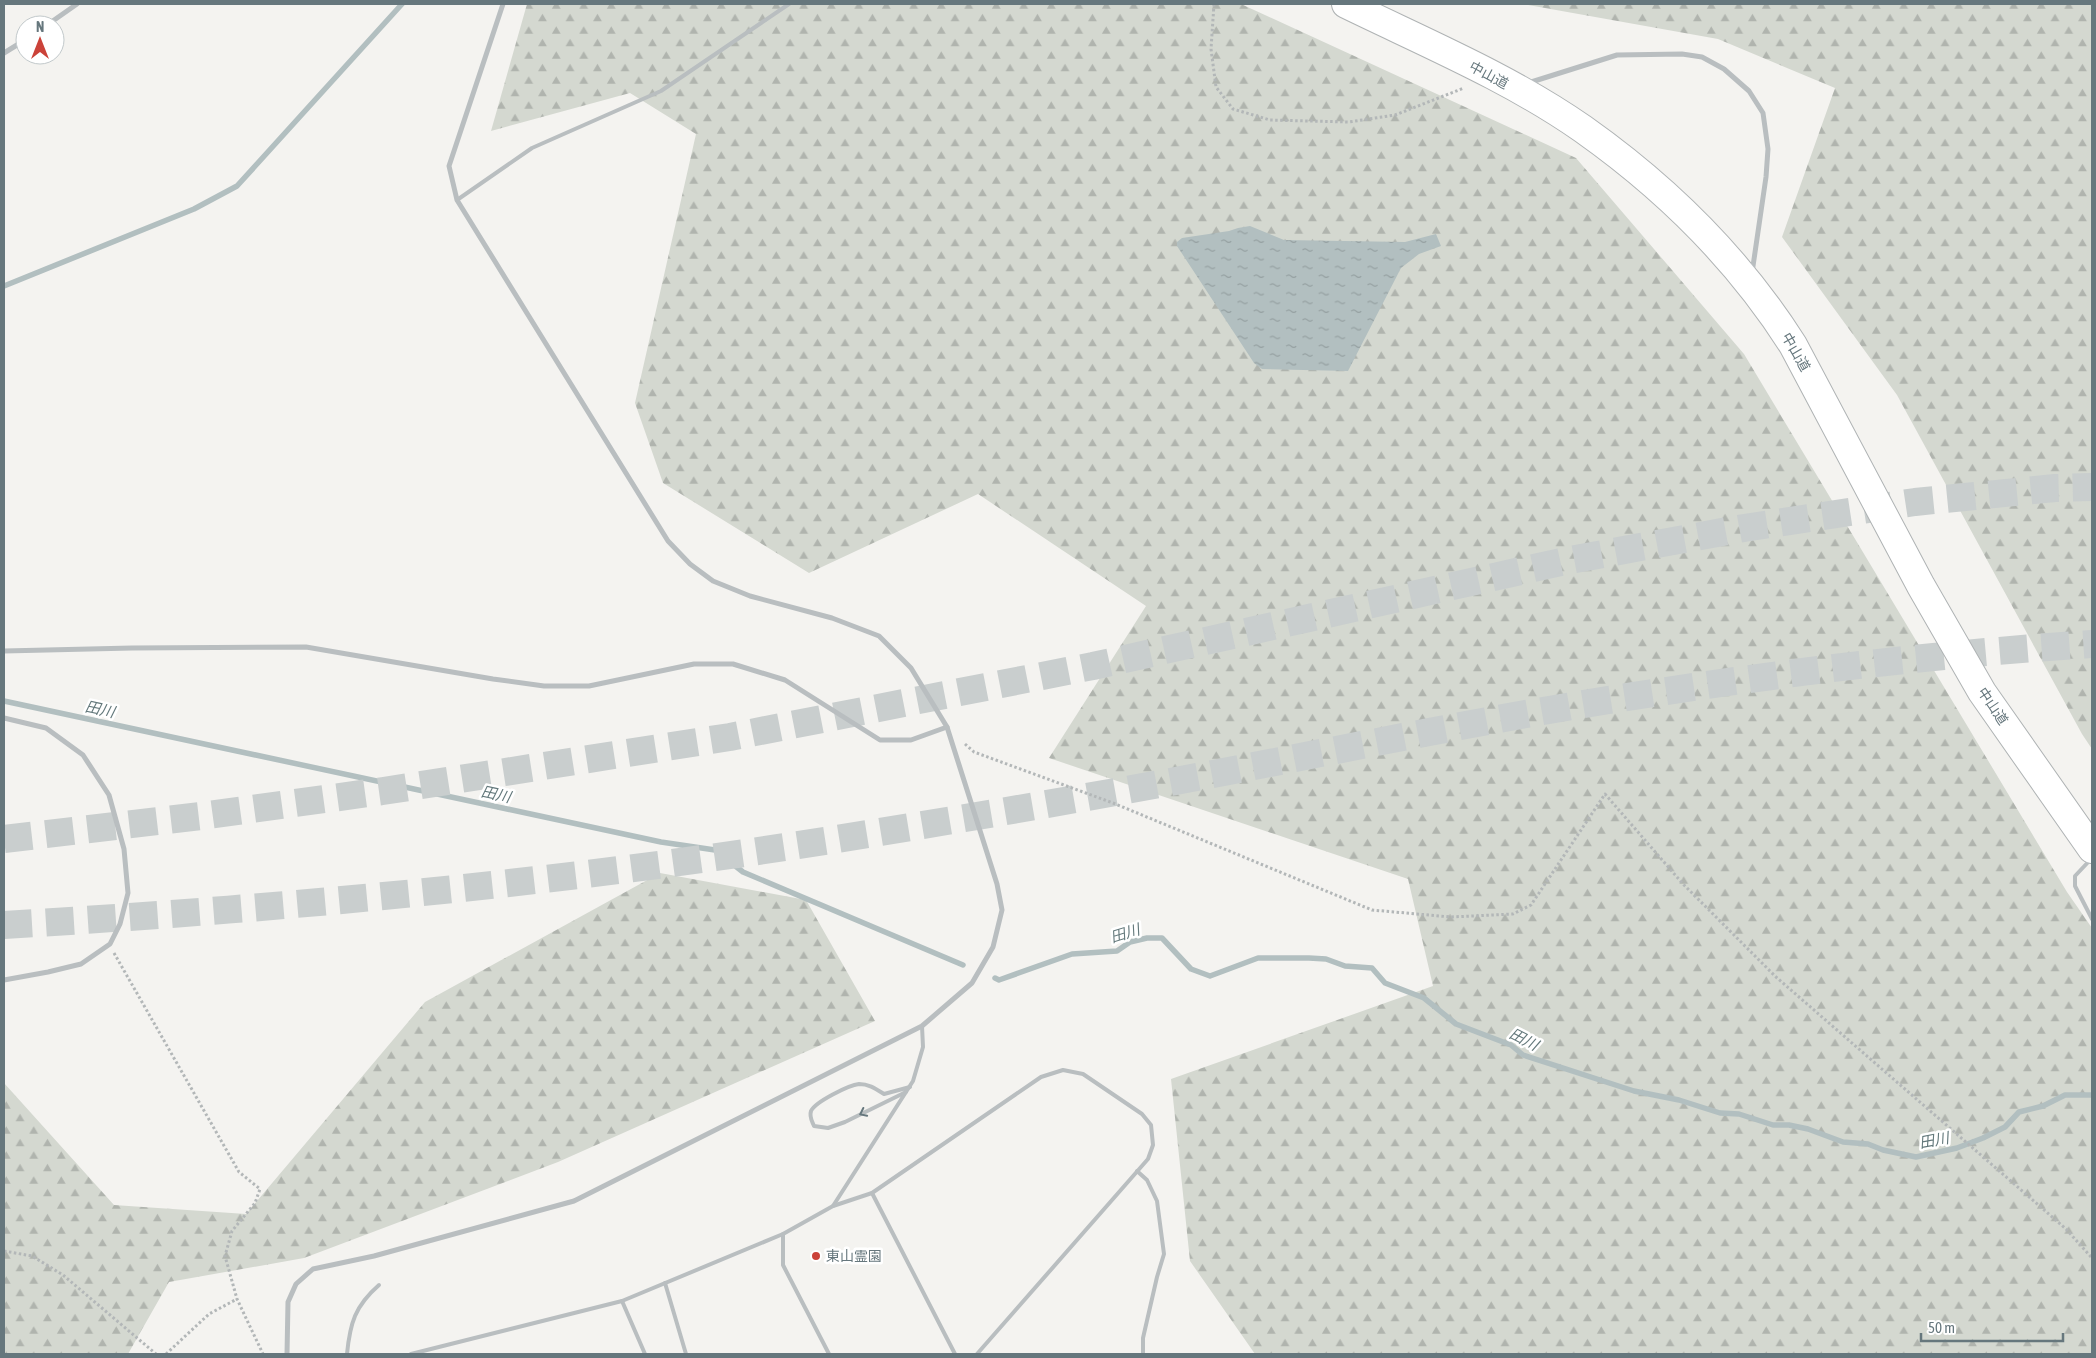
<svg xmlns="http://www.w3.org/2000/svg" width="2096" height="1358" font-family="'Asap Condensed','Noto Sans JP',sans-serif">
  <style>
    .forest { fill: url(#forest-firs) }
    .water { fill: url(#water-ripples) }
    .lines { fill: none; stroke-linecap: round; stroke-linejoin: round }
    .stream { stroke: #b2bfc0; stroke-width: 5.5 }
    .motorway-tunnel { stroke: #c9cece; stroke-width: 28; stroke-dasharray: 28 14; stroke-linecap: butt }
    .trunk-casing { stroke: #afb3b4; stroke-width: 30 }
    .path { stroke: #b3b7b8; stroke-width: 3; stroke-dasharray: 2.5 2.5; stroke-linecap: butt }
    .service { stroke: #b9bec0; stroke-width: 4 }
    .minor { stroke: #b9bec0; stroke-width: 5 }
    .trunk { stroke: #fff; stroke-width: 28 }
    .oneway { stroke: #66777d }
    .poi-dot { fill: #cb4239; stroke: #fff; stroke-width: 2 }
    .labels { text-anchor: middle; dominant-baseline: central; stroke-width: 5; stroke-linejoin: round; paint-order: stroke }
    .street-label { font-size: 14px; fill: #66777d; stroke: #fff }
    .poi-label { font-size: 14px; fill: #66777d; stroke: #fff; text-anchor: start }
    .water-label { font-size: 15px; font-style: italic; fill: #63787b; stroke: #fff }
  </style>
  <defs>
    <pattern id="forest-firs" width="22" height="20" patternUnits="userSpaceOnUse" patternTransform="scale(1.25)"><rect width="22" height="20" fill="#d4d8d0"/><path d="M5 1l3.5 6h-7zM16 11l3.5 6h-7z" fill="#b0b4ae"/></pattern>
    <pattern id="water-ripples" width="26" height="14" patternUnits="userSpaceOnUse" patternTransform="scale(1.25)"><rect width="26" height="14" fill="#b2bfc0"/><path d="M2 4q2-2 4 0t4 0M15 11q2-2 4 0t4 0" fill="none" stroke="#95a0a1"/></pattern>
  </defs>
  <rect width="100%" height="100%" fill="#f4f3f0"/>
  <g class="forest">
    <path d="M 527,4 L 1241,4 L 1576,158 L 1744,354 L 2067,892 L 2092,928 L 2092,1354 L 1255,1354 L 1190,1261 L 1171,1079 L 1433,986 L 1408,879 L 1049,758 L 1146,606 L 978,494 L 809,573 L 663,483 L 635,403 L 696,134 L 630,93 L 491,131 Z"/>
    <path d="M 1523,4 L 2092,4 L 2092,749 L 2082,734 L 1897,395 L 1782,237 L 1835,88 L 1718,39 Z"/>
    <path d="M 660,873 L 806,900 L 875,1021 L 558,1162 L 304,1258 L 169,1282 L 128,1354 L 4,1354 L 4,1083 L 114,1205 L 246,1214 L 425,1002 Z"/>
  </g>
  <path class="water" d="M 1250,226 L 1284,240 L 1405,242 L 1436,234 L 1441,246 L 1419,254 L 1401,268 L 1348,371 L 1262,369 L 1254,363 L 1177,246 L 1177,242 L 1182,238 L 1229,231 L 1238,228 Z"/>
  <g class="lines">
    <g class="stream">
      <path d="M 4,286 L 194,209 L 237,186 L 402,4"/>
      <path d="M 4,701 L 661,842 L 715,850 L 743,872 L 963,965"/>
      <path d="M 995,978 L 999,980 L 1072,954 L 1117,951 L 1130,942 L 1147,938 L 1162,938 L 1191,969 L 1210,976 L 1258,958 L 1309,958 L 1326,959 L 1345,966 L 1372,968 L 1385,983 L 1424,998 L 1456,1024 L 1511,1045 L 1523,1055 L 1634,1091 L 1679,1100 L 1720,1113 L 1739,1114 L 1773,1125 L 1789,1125 L 1808,1129 L 1843,1142 L 1868,1144 L 1883,1150 L 1916,1157 L 1957,1148 L 1983,1138 L 2005,1127 L 2019,1112 L 2043,1106 L 2065,1095 L 2092,1095"/>
    </g>
    <g class="motorway-tunnel">
      <path d="M 4,839 L 201,816 L 383,791 L 730,737 L 1093,666 L 1570,560 L 1744,528 L 1915,502 L 2055,488 L 2092,487"/>
      <path d="M 4,925 C 293,908 581,881 868,834 C 997,813 1126,791 1254,766 C 1389,740 1524,712 1660,692 C 1804,670 1948,653 2092,644"/>
    </g>
    <defs>
      <path id="trunk" d="M 1346,4 C 1426,43 1510,78 1583,129 C 1665,187 1739,260 1793,345 L 1921,586 L 1982,692 L 2092,849"/>
    </defs>
    <use href="#trunk" class="trunk-casing"/>
    <g class="path">
      <path d="M 1214,4 L 1211,49 L 1216,87 L 1233,109 L 1270,120 L 1349,122 L 1395,115 L 1464,88"/>
      <path d="M 965,744 L 974,752 L 1113,803 L 1372,910 L 1451,917 L 1513,914 L 1531,905 L 1605,794 L 1683,884 L 1776,977 L 2066,1229 L 2092,1258"/>
      <path d="M 114,953 L 239,1172 L 260,1189 L 255,1203 L 232,1231 L 225,1256 L 237,1299 L 263,1354"/>
      <path d="M 4,1251 L 32,1256 L 63,1275 L 156,1354"/>
      <path d="M 166,1354 L 209,1314 L 237,1299"/>
    </g>
    <g class="service">
      <path d="M 457,200 L 532,148 L 661,91 L 789,4"/>
      <path d="M 2092,858 L 2075,876 L 2075,886 L 2092,919"/>
      <path d="M 906,1092 L 845,1122 L 828,1128 L 814,1126 C 812,1121 809,1117 811,1111 C 815,1102 849,1085 859,1084 C 869,1084 876,1089 884,1094 L 910,1087"/>
      <path d="M 1137,1171 L 1147,1180 L 1157,1201 L 1164,1254 L 1157,1277 L 1143,1338 L 1143,1354"/>
      <path d="M 872,1193 L 955,1354"/>
      <path d="M 833,1206 L 913,1081 L 923,1047 L 922,1026"/>
      <path d="M 783,1234 L 783,1265 L 829,1354"/>
      <path d="M 665,1283 L 686,1354"/>
      <path d="M 622,1301 L 645,1354"/>
      <path d="M 347,1354 C 350,1323 355,1306 379,1285"/>
      <path d="M 411,1354 L 622,1301 L 783,1234 L 833,1206 L 872,1193 L 1041,1077 L 1063,1070 L 1083,1074 L 1142,1114 L 1151,1125 L 1153,1145 L 1148,1159 L 977,1354"/>
    </g>
    <g class="minor">
      <path d="M 47,25 L 77,4"/>
      <path d="M 4,53 L 25,40"/>
      <path d="M 1528,83 L 1617,55 L 1682,54 L 1702,57 L 1724,69 L 1749,91 L 1763,113 L 1768,149 L 1766,177 L 1752,273"/>
      <path d="M 4,651 L 132,648 L 306,647 L 493,679 L 544,686 L 589,686 L 694,664 L 733,664 L 785,680 L 880,740 L 911,740 L 947,727"/>
      <path d="M 4,718 L 46,728 L 83,755 L 109,795 L 124,849 L 128,893 L 120,924 L 110,944 L 81,964 L 48,972 L 4,980"/>
      <path d="M 287,1354 L 288,1302 L 296,1284 L 313,1269 L 374,1256 L 574,1201 L 922,1026 L 972,983 L 993,947 L 1002,910 L 997,884 L 947,727 L 911,668 L 879,636 L 832,618 L 750,596 L 713,581 L 690,564 L 668,541 L 457,200 L 449,166 L 503,4"/>
    </g>
    <use href="#trunk" class="trunk"/>
  </g>
  <defs><path id="oneway-chevron" d="M-2-3.5L2.5 0L-2 3.5" fill="none" stroke-width="1.6" stroke-linecap="round" stroke-linejoin="round" transform="scale(1.25)"/></defs>
  <use class="oneway" href="#oneway-chevron" transform="translate(863 1113) rotate(154)"/>
  <circle class="poi-dot" cx="816" cy="1256" r="5"/>
  <g class="labels">
    <g class="street-label">
      <text transform="translate(1489 75) rotate(28)">中山道</text>
      <text transform="translate(1796 352) rotate(60)">中山道</text>
      <text transform="translate(1993 706) rotate(56)">中山道</text>
    </g>
    <g class="poi-label">
      <text x="826" y="1256">東山霊園</text>
    </g>
    <g class="water-label">
      <text transform="translate(100 709) rotate(12)">田川</text>
      <text transform="translate(496 794) rotate(12)">田川</text>
      <text transform="translate(1125 933) rotate(-17)">田川</text>
      <text transform="translate(1524 1039) rotate(27)">田川</text>
      <text transform="translate(1934 1140) rotate(-11)">田川</text>
    </g>
  </g>
  <rect width="2096" height="1358" fill="none" stroke="#66777d" stroke-width="10"/>
  <g transform="translate(40 40)"><circle r="24" fill="#ffffff" stroke="#c2c9cb"/>
  <path d="M0-4L9 19L0 12L-9 19Z" fill="#cb4239"/>
  <text y="-8" font-size="14" font-weight="bold" text-anchor="middle" fill="#66777d">N</text>
  </g>
  <path d="M1921 1333v8h142v-8" fill="none" stroke="#66777d" stroke-width="2.5"/>
  <text x="1928" y="1333" font-size="15" fill="#66777d" stroke="#ffffff" stroke-width="4" paint-order="stroke">50 m</text>
</svg>
